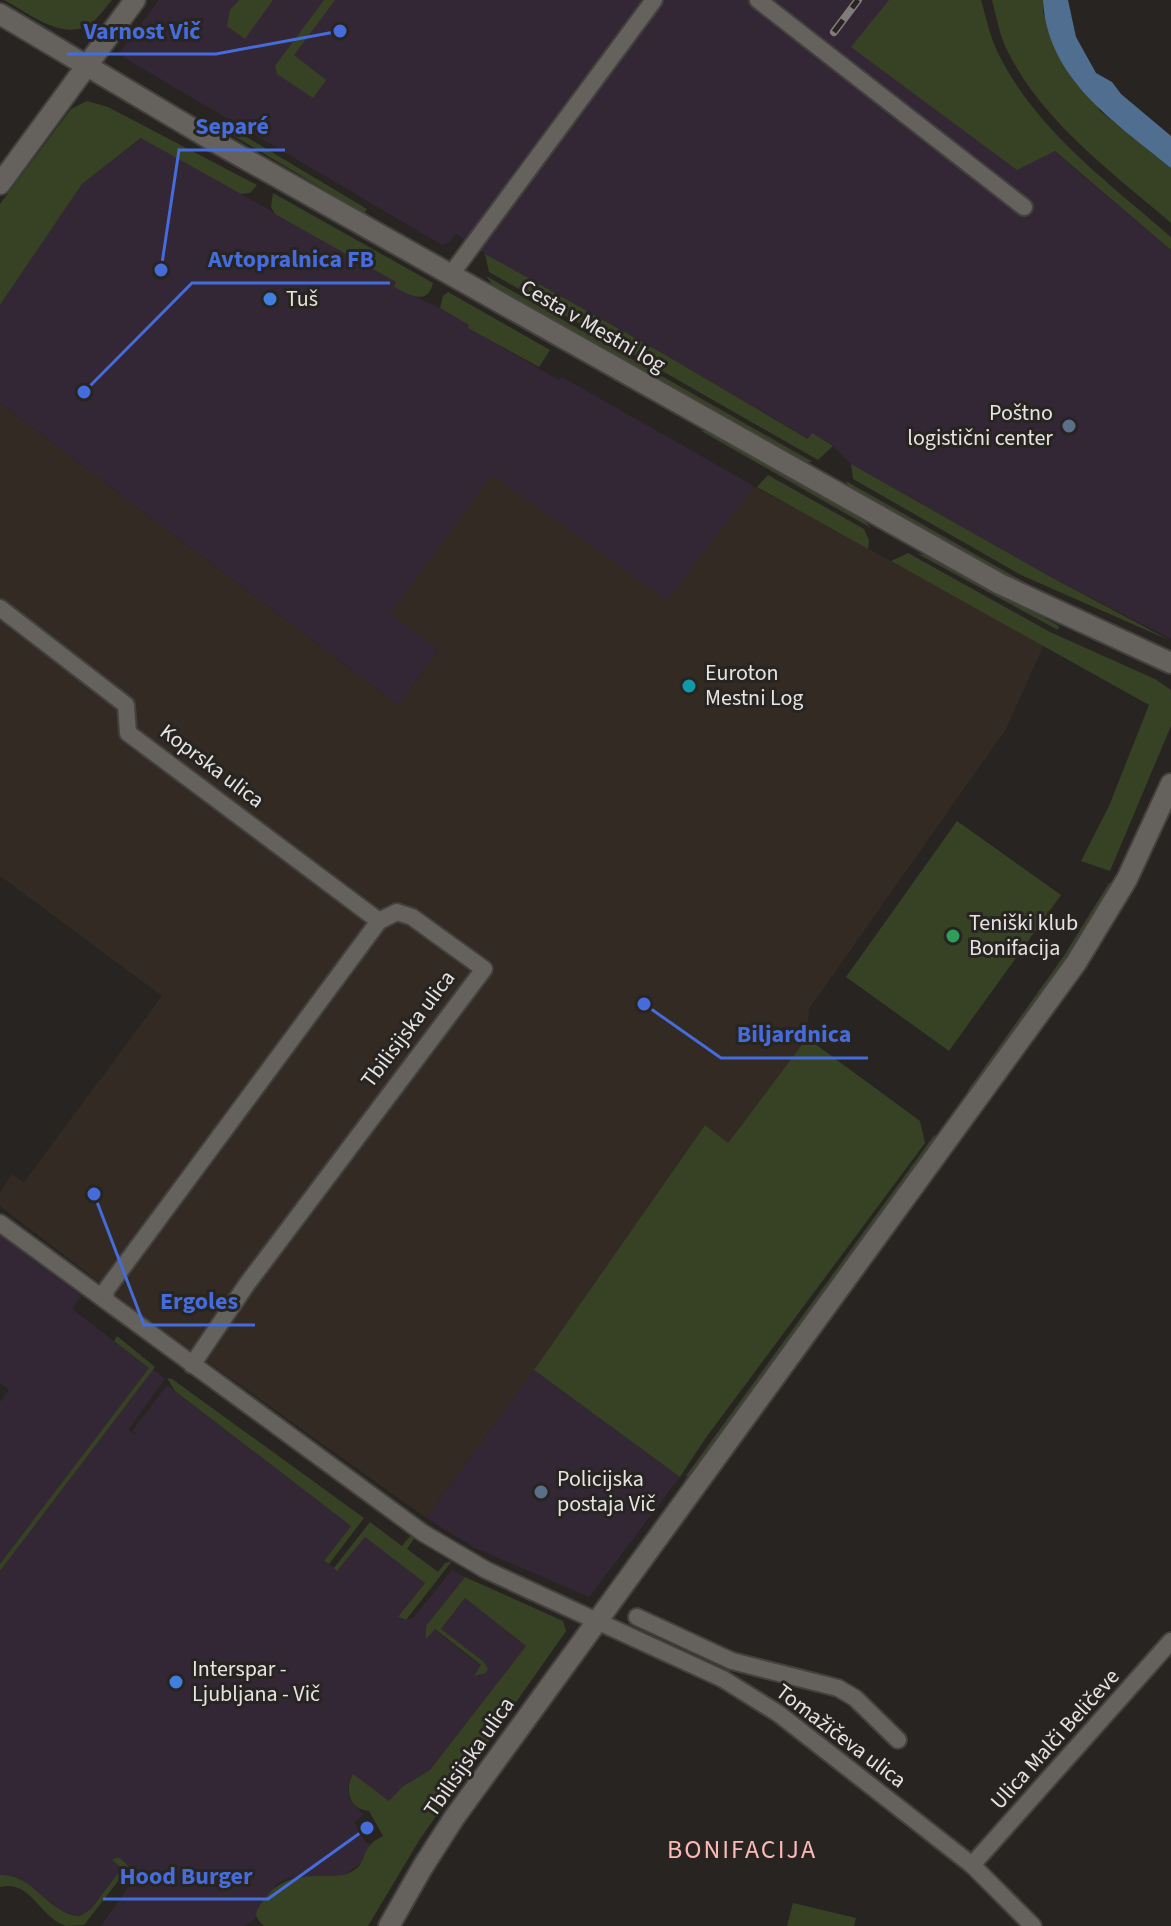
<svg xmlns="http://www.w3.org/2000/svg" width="1171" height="1926" font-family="'Source Sans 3',sans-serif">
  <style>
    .commercial { fill: #332735 }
    .built { fill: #322a23 }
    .green { fill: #374225 }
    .water { fill: #506f90 }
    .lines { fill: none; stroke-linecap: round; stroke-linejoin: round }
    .minor-casing { stroke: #43413e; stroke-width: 20 }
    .tertiary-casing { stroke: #43413e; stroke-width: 24 }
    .minor { stroke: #65625e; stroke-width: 16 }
    .tertiary { stroke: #65625e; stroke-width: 20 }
    .rail-casing { stroke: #7f7c79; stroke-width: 8 }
    .rail { stroke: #272421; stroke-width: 5; stroke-dasharray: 15; stroke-linecap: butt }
    .shop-dot { fill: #3f7fe0; stroke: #272421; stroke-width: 3 }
    .service-dot { fill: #5c6f8a; stroke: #272421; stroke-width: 3 }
    .culture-dot { fill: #0f9aa8; stroke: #272421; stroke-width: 3 }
    .leisure-dot { fill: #2e9e5b; stroke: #272421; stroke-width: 3 }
    .labels { text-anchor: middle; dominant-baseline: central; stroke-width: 6; stroke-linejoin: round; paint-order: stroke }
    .poi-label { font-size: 22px; fill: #e6e4e2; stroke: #272421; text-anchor: start }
    .street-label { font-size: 22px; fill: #e6e4e2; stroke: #272421 }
    .quarter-label { font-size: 26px; letter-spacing: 2px; fill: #fdb9b4; stroke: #272421 }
    .leader { fill: none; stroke: #456cda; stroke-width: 3 }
    .callout-dot { fill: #456cda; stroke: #272421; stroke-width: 3 }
    .callout-label { font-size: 24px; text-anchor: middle; font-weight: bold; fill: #456cda; stroke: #272421; stroke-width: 6; stroke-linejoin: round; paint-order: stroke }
  </style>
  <rect width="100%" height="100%" fill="#272421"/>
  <g class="commercial">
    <path d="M 159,0 L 258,0 L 266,8 L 273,0 L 889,0 L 852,47 L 1054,151 L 1171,250 L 1171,639 L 1049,576 L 851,464 L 832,445 L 812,434 L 809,439 L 662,353 L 493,259 L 456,234 L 450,242 L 442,245 L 123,57 L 120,52 Z"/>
    <path d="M 142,138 L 397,282 L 395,287 L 440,308 L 470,325 L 469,328 L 536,367 L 559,380 L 562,377 L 754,486 L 668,601 L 391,614 L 439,650 L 398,705 L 0,403 L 0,305 L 82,184 Z"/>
    <path d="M 0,1235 L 81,1296 L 72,1309 L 149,1368 L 0,1564 L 0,1402 L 9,1390 L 0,1383 Z"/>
    <path d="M 153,1369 L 165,1379 L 128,1430 L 142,1438 L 132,1431 L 167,1385 L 351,1526 L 324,1561 L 338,1570 L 365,1537 L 426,1583 L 399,1617 L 403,1620 L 413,1618 L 452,1570 L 465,1577 L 425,1629 L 434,1629 L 481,1666 L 474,1675 L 480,1676 L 484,1662 L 441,1629 L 465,1598 L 526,1646 L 430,1770 L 402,1787 L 389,1801 L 352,1775 L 348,1787 L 349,1799 L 364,1815 L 354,1822 L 366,1843 L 371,1844 L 363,1862 L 344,1875 L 289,1878 L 278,1883 L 257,1910 L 256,1918 L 244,1926 L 101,1926 L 135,1878 L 145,1885 L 120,1858 L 112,1860 L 122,1868 L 91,1909 L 80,1916 L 64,1912 L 18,1878 L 0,1875 L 0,1571 Z"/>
    <path d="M 534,1370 L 680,1477 L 589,1597 L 475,1548 L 426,1518 Z"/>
  </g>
  <path class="built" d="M 0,403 L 398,705 L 439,650 L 390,614 L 492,474 L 667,600 L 754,486 L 1044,645 L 1006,729 L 809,1009 L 807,1038 L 727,1144 L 704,1126 L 534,1370 L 426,1518 L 138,1312 L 0,1206 L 0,1192 L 12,1174 L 24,1182 L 162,996 L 0,876 Z"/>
  <g class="green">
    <path d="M 4,0 L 112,0 C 104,9 96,22 85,27 C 58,38 27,12 4,0 Z"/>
    <path d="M 239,0 L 273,0 L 245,39 L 227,26 L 230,10 Z"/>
    <path d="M 324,0 L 335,0 L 294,55 L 326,80 L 313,98 L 277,74 L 275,66 Z"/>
    <path d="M 889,0 L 981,0 C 986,17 990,37 998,53 C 1036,130 1108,182 1171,237 L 1171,250 L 1055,151 L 1017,170 L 851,47 Z"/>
    <path d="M 992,0 L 1043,0 L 1043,13 L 1100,111 L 1171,168 L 1171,223 C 1112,172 1041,121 1006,48 C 999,33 996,15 992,0 Z"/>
    <path d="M 87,101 L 108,107 L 257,185 L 250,193 L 241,194 L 141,138 L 82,184 L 0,305 L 0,204 L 71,109 Z"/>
    <path d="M 228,126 L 367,209 L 364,213 L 224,130 Z"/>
    <path d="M 273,193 L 433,283 C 428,307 408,294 394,287 L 396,282 L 275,214 L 271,207 Z"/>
    <path d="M 485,254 L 662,353 L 808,439 L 812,433 L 833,446 L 818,460 L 489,272 Z"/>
    <path d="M 486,276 L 813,462 L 802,462 L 494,287 Z"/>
    <path d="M 448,292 L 550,350 L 539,367 L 468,328 L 469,325 L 440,308 L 443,296 Z"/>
    <path d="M 701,431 L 707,431 L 860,516 L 871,528 Z"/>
    <path d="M 851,464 L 1049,576 L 1171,641 L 1021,575 L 853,479 Z"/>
    <path d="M 768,475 L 864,529 L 869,540 L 868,549 L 757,487 Z"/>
    <path d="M 846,481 L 1026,583 L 1028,587 L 850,490 Z"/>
    <path d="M 908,553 L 1050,632 L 1155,679 L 1171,690 L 1171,726 L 1110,871 L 1081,861 L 1109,806 L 1149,705 L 891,561 Z"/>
    <path d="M 916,553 L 933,557 L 1059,626 L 1058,630 Z"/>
    <path d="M 957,821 L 1061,895 L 949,1051 L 846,977 Z"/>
    <path d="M 1109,883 L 1115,884 L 1050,984 L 972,1093 L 968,1090 L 1063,957 Z"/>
    <path d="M 807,1038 L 920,1121 L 925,1143 L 705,1439 L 680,1477 L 534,1370 L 705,1125 L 728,1143 Z"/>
    <path d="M 935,1134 L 934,1142 L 692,1474 L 685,1477 Z"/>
    <path d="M 117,1336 L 155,1367 L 0,1571 L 0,1564 L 149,1368 L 114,1341 Z"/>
    <path d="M 167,1378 L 172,1379 L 364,1518 L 329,1564 L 324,1561 L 351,1526 L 175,1391 Z"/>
    <path d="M 370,1522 L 402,1546 L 411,1535 L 415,1537 L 407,1549 L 438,1572 L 445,1563 L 452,1561 L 406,1620 L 398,1617 L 425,1583 L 365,1537 L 337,1571 L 334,1568 Z"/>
    <path d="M 465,1577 L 563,1621 L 566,1631 L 420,1839 L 368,1926 L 264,1926 C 256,1918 253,1915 260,1905 C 283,1870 306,1878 344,1875 C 368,1866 359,1858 371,1844 C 374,1840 379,1839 383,1836 L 369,1811 C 349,1809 344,1791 353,1774 L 389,1801 L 402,1787 L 430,1770 L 526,1646 L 465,1598 L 441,1629 L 484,1662 L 488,1669 L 486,1673 L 474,1676 L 481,1665 L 435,1629 L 426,1639 L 426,1626 Z"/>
    <path d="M 116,1858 L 120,1858 L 129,1867 L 84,1925 L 66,1926 L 59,1923 C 38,1911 28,1880 0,1887 L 0,1875 C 33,1873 49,1915 80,1916 L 91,1909 L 122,1868 L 112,1860 Z"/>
    <path d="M 793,1903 L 856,1918 L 854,1926 L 787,1926 Z"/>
  </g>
  <path class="water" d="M 1043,0 L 1068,0 L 1076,37 L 1096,73 L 1112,82 L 1121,94 L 1171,136 L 1171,168 C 1115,122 1047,79 1043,0 Z"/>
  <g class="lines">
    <defs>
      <g id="minor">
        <path d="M 758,0 L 1024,207"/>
        <path d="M 452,273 L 654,0"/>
        <path d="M 0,608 L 126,705 L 128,733 L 379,921"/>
        <path d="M 0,1223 L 423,1533 L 486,1570 L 723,1679 L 779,1714 L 972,1865 L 1033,1926"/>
        <path d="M 105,1300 L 106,1290 L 379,921 L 397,912 L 412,917 L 484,969 L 247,1284 L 192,1365"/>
        <path d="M 637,1617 L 732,1661 L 838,1688 L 855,1698 L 898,1740"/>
        <path d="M 972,1865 L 1171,1641"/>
      </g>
      <g id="tertiary">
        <path d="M 0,14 L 210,139 L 1000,584 L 1171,663"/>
        <path d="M 0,184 L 135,0"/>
        <path d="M 389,1926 L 422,1868 L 454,1818 L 1076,963 L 1127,879 L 1171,784"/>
      </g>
    </defs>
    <use href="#minor" class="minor-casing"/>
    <use href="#tertiary" class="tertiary-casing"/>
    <use href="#minor" class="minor"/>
    <use href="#tertiary" class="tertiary"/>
    <defs>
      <path id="rail" d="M 834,32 L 858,0"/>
    </defs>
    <use href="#rail" class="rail-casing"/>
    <use href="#rail" class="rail"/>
  </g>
  <g class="shop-dot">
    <circle cx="270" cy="299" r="8"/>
    <circle cx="176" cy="1682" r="8"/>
  </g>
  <g class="service-dot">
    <circle cx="1069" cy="426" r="8"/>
    <circle cx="541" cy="1492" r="8"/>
  </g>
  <circle class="culture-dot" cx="689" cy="686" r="8"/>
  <circle class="leisure-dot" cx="953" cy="936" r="8"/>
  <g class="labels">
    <g class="poi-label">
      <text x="286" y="299">Tuš</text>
      <text x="1053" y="413" text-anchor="end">Poštno<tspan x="1053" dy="25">logistični center</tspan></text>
      <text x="705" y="673">Euroton<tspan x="705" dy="25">Mestni Log</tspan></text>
      <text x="969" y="923">Teniški klub<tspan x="969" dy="25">Bonifacija</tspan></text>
      <text x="557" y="1479">Policijska<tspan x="557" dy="25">postaja Vič</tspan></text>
      <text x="192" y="1669">Interspar -<tspan x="192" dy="25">Ljubljana - Vič</tspan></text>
    </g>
    <g class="street-label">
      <text transform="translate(593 326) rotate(30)">Cesta v Mestni log</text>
      <text transform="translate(212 766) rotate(37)">Koprska ulica</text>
      <text transform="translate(408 1029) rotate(-53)">Tbilisijska ulica</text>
      <text transform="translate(841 1736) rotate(37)">Tomažičeva ulica</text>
      <text transform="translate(1055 1739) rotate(-48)">Ulica Malči Beličeve</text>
      <text transform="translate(469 1757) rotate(-55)">Tbilisijska ulica</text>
    </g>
    <g class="quarter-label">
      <text x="742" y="1849">BONIFACIJA</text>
    </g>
  </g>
  <path class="leader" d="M340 31L216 54H67M161 270L179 150H285M84 392L192 283H390M644 1004L721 1058H868M94 1194L144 1325H255M367 1828L268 1899H103"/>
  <g class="callout-dot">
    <circle cx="340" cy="31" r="8"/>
    <circle cx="161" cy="270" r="8"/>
    <circle cx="84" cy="392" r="8"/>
    <circle cx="644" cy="1004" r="8"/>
    <circle cx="94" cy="1194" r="8"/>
    <circle cx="367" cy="1828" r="8"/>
  </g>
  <g class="callout-label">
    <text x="142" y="39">Varnost Vič</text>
    <text x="232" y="134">Separé</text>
    <text x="291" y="267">Avtopralnica FB</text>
    <text x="794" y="1042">Biljardnica</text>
    <text x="199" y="1309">Ergoles</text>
    <text x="186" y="1884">Hood Burger</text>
  </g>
</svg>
